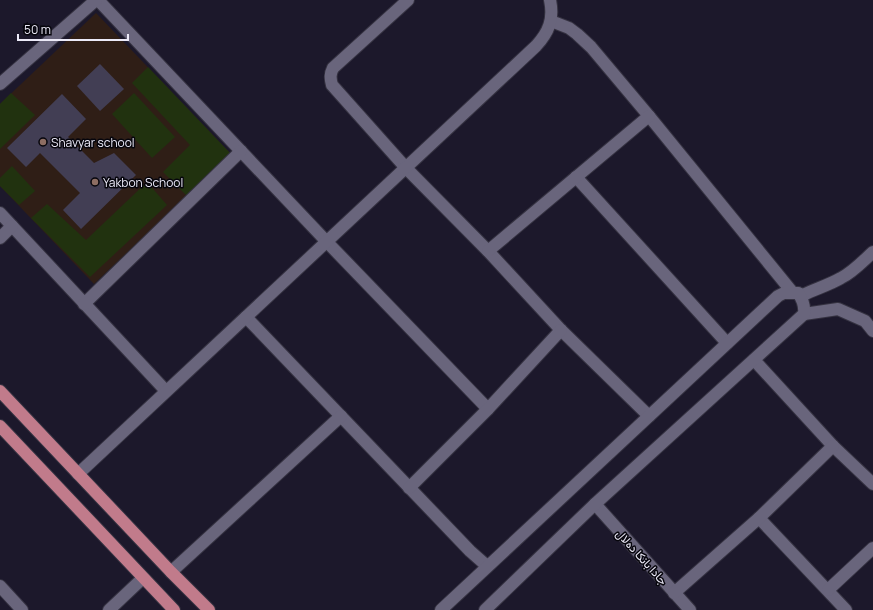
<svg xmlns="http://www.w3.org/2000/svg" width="873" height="610" font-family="Manrope,Vazirmatn,sans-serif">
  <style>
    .education { fill: #2f1e16 }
    .green { fill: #21320f }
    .building { fill: #423e54 }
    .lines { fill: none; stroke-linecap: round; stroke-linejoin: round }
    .minor-casing { stroke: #353241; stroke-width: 14 }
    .major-casing { stroke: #353241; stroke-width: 14 }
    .minor { stroke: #69657c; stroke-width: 12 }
    .major { stroke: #c17b8b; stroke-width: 12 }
    .education-dot { fill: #8d6e63; stroke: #06050c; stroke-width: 1.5 }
    .labels { text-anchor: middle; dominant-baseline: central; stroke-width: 3; stroke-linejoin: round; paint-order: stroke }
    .poi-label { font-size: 12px; fill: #eceaf8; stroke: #06050c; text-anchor: start }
    .street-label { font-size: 12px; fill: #eceaf8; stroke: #06050c }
  </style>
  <rect width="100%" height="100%" fill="#1c182b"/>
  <path class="education" d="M 96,13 L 231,154 L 94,284 L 0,186 L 0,104 Z"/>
  <g class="green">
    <path d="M 148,67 L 231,154 L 187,196 L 163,172 L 190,145 L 132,83 Z"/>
    <path d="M 11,93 L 35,115 L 0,149 L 0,104 Z"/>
    <path d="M 134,93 L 175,137 L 152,158 L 112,114 Z"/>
    <path d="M 12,166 L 35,191 L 19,205 L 0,186 L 0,178 Z"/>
    <path d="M 147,182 L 167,205 L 90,277 L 31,218 L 47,204 L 86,240 Z"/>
  </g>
  <g class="building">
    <path d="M 100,64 L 124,89 L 100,111 L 77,86 Z"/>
    <path d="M 62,94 L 86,119 L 68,137 L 94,163 L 114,153 L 136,175 L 81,229 L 63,210 L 80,193 L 40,153 L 26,167 L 7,148 Z"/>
  </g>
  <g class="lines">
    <defs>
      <g id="minor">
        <path d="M 98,0 L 327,242 L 488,409"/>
        <path d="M 408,0 L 333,68 C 330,74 330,78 332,85 L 406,168 L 488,251 L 561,330 L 649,416"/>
        <path d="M 551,21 L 569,28 L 577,34 L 591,47 L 649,116 L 793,293"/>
        <path d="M 0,84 L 96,0"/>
        <path d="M 576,177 L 727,343"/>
        <path d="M 0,213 L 166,391"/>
        <path d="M 0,238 L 12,226"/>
        <path d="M 488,251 L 649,116"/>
        <path d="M 798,293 L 803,295 C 815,289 829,285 841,278 C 853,272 863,261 873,252"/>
        <path d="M 84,304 L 241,151"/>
        <path d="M 804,314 L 838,309 L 865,321 L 873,331"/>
        <path d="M 246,317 L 470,551 L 487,566"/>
        <path d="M 754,360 L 833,446 L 873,484"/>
        <path d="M 78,474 L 536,46 C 549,32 554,19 550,0"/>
        <path d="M 409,488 L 488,409 L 561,330"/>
        <path d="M 595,504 L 690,610"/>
        <path d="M 759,518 L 846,610"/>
        <path d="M 171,572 L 341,416"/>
        <path d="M 0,586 L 22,610"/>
        <path d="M 828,590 L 873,548"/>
        <path d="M 674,593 L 759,518 L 833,446"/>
        <path d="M 109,610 L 143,578"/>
        <path d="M 441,610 L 778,296 L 784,293 L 798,293 C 803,300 805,306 804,314 L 595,504 L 485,610"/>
      </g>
      <g id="major">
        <path d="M 0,391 L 171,572 L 209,610"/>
        <path d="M 0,426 L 174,610"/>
      </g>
    </defs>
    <use href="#minor" class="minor-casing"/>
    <use href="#major" class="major-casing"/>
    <use href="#minor" class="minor"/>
    <use href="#major" class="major"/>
  </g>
  <g class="education-dot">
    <circle cx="43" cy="142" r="4"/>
    <circle cx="95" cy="182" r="4"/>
  </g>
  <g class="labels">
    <g class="poi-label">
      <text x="51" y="142">Shavyar school</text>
      <text x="103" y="182">Yakbon School</text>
    </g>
    <g class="street-label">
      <text transform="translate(642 557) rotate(48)">جادا بانكا ده‌لال</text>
    </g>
  </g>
  <path d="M18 34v6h110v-6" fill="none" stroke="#eceaf8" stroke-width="2"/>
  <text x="24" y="34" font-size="12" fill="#eceaf8" stroke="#06050c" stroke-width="3" paint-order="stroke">50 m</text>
</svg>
